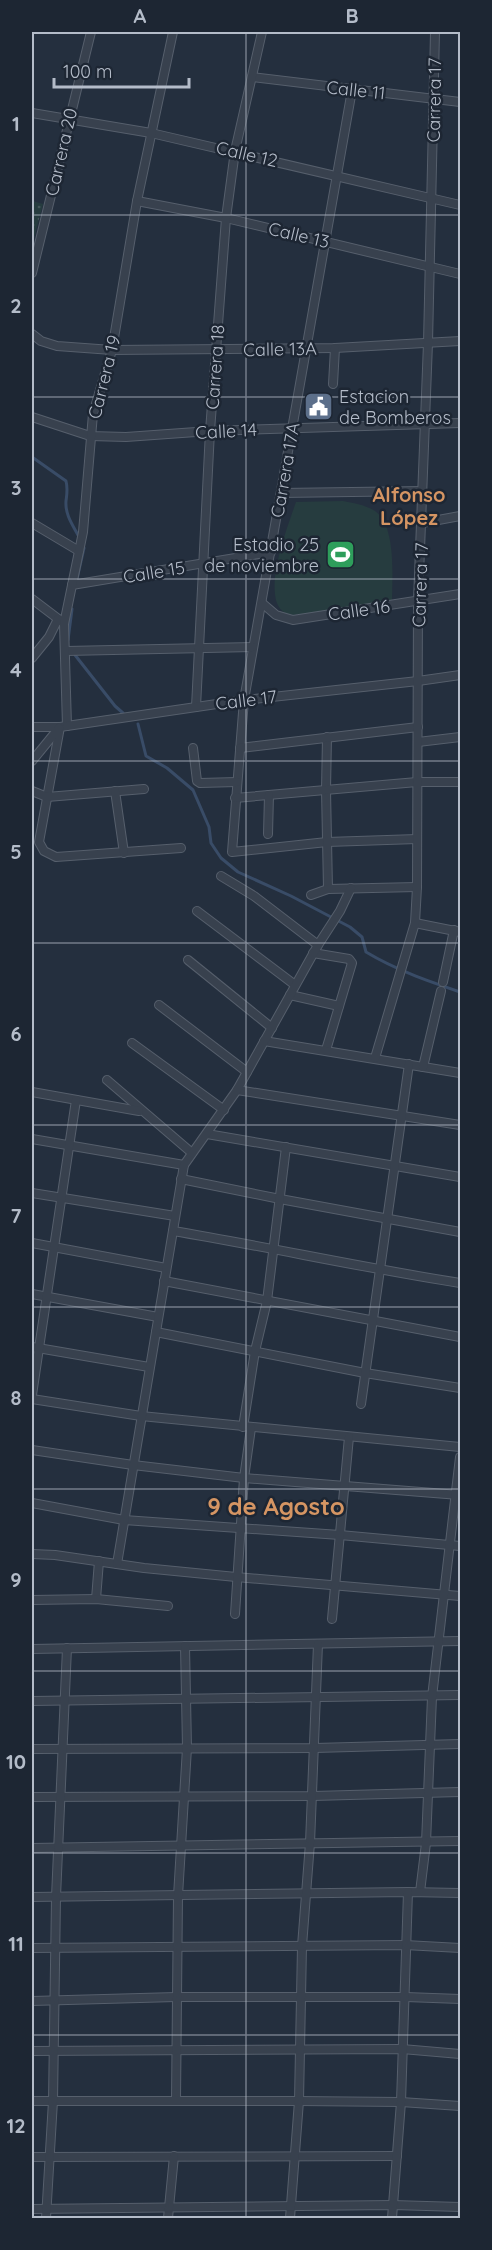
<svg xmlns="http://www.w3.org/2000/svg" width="492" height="2250" font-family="Quicksand,sans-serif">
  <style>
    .grass { fill: url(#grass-dots) }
    .pitch { fill: #263c3f }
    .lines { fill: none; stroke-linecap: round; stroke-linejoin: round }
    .stream { stroke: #394c67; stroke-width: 3 }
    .minor-casing { stroke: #565f6c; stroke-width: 10 }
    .minor { stroke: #38414e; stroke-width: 8 }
    .grid { fill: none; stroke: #b4bcc9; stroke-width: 1.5; stroke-opacity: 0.55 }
    .labels { text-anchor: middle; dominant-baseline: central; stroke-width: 5; stroke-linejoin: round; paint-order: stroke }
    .street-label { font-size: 18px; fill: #b4bcc9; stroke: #1d2633 }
    .poi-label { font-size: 18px; fill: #b4bcc9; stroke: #1d2633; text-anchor: start }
    .neighbourhood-label { font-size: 20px; font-weight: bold; fill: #d59563; stroke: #1d2633 }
    .district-label { font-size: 24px; font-weight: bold; fill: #d59563; stroke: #1d2633 }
    .neatline { fill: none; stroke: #b4bcc9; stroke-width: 2 }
    .grid-label { font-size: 20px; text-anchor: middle; font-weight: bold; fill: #b4bcc9 }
  </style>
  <defs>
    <pattern id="grass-dots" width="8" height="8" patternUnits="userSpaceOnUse" patternTransform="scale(1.5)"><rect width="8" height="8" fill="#263c3f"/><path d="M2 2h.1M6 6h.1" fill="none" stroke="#435659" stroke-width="1.8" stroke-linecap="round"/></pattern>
  </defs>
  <rect width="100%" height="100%" fill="#242f3e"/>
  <path class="grass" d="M 32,201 L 43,204 L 32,245 Z"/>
  <path class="pitch" d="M 343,501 C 353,503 366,505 375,511 C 397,527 392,578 392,603 C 374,605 297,620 285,613 C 259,598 289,523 296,502 Z"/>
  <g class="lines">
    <g class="stream">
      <path d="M 32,457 L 66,481 C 68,489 67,493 66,501 C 65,514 72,524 78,535"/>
      <path d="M 77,579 L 84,548"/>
      <path d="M 68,640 L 72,609"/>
      <path d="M 75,655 L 115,706 L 123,713"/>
      <path d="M 138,724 L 146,756 L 167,768 L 193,790 L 209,827 L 211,843 L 221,858 L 238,872 L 291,896 L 350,927 L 362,937 L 366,952 C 396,970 428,981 460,992"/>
    </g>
    <defs>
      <g id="minor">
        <path d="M 252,77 L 460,102"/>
        <path d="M 352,90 L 244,700 L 232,852 L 327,842 L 417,839"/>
        <path d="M 32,113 L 151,133 L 460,205"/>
        <path d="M 137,201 L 226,218 L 460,274"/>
        <path d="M 32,273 L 91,32"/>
        <path d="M 32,334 L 41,341 L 57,346 L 112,350 L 335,348 L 460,341"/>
        <path d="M 333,384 L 335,348"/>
        <path d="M 32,417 L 90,436 L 126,437 L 210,431 L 460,423"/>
        <path d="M 281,493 L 423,491"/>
        <path d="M 32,523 L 79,551"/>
        <path d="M 422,523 L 460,516"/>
        <path d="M 72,585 L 271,552"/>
        <path d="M 32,599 L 61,621"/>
        <path d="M 262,603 L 276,615 L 293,620 L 460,594"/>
        <path d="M 66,651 L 253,647"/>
        <path d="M 32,658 L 49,637 L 58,619"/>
        <path d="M 196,707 L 210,431 L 226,218 L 235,151 L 262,32"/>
        <path d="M 67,726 L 64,624 L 83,532 L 93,414 L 112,350 L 137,201 L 173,32"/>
        <path d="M 32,727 L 60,727 L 244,700 L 418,681 L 460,675"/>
        <path d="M 60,727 L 39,842 L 44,851 L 56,857 L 181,848"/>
        <path d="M 327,737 L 326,790 L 328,889"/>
        <path d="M 418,742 L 460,737"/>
        <path d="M 193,748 L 197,781 L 200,783 L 237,782"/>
        <path d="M 240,748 L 418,727"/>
        <path d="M 32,761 L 59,728"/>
        <path d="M 32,791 L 47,797 L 144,789"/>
        <path d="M 115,791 L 124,853"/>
        <path d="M 235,798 L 417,782 L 460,782"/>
        <path d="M 268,834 L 269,795"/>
        <path d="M 221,876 L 254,896 L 318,945"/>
        <path d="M 311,895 L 328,889 L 417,887"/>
        <path d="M 197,911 L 295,985"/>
        <path d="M 415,923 L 460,932"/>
        <path d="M 313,953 L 349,959 L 352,963 L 326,1050"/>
        <path d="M 188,960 L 272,1028"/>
        <path d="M 443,982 L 454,930"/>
        <path d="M 290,995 L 339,1006"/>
        <path d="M 159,1005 L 247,1072"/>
        <path d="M 264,1041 L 460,1073"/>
        <path d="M 132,1043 L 224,1110"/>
        <path d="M 375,1058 L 415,923 L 417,887 L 418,601 L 428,343 L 435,32"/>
        <path d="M 423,1067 L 441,991"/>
        <path d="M 107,1080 L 192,1153"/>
        <path d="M 237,1090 L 460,1125"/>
        <path d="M 32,1092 L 139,1111"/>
        <path d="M 207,1134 L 460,1177"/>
        <path d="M 32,1139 L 184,1165"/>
        <path d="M 181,1179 L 280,1199 L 460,1232"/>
        <path d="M 32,1193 L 175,1216"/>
        <path d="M 173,1231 C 269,1247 364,1268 460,1283"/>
        <path d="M 32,1243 L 166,1268"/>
        <path d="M 164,1281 L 460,1337"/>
        <path d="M 32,1294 L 158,1317"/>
        <path d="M 156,1332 L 365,1373 L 460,1388"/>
        <path d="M 32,1347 L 149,1367"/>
        <path d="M 32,1395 L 76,1100"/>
        <path d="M 32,1399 L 141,1416 L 460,1447"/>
        <path d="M 361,1404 L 409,1064"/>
        <path d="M 243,1427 L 255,1351 L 267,1301 L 286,1147"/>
        <path d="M 32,1450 L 133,1465 L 244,1478 L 459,1495"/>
        <path d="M 32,1503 L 124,1520 L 340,1535 L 460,1546"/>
        <path d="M 32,1554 L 55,1555 L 144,1568 L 236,1577 L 460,1596"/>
        <path d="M 117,1564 L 184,1165 L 237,1090 L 318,945 L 340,911 L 351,888"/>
        <path d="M 96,1599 L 99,1561"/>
        <path d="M 32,1600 L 96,1599 L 168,1606"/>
        <path d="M 235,1614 L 244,1478 L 251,1428"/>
        <path d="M 332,1619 L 349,1437"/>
        <path d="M 32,1649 L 460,1641"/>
        <path d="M 32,1701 L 460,1695"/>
        <path d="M 32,1749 L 315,1748 L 460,1744"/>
        <path d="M 32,1797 L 313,1796 L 460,1792"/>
        <path d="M 32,1848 L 460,1841"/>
        <path d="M 420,1892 L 426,1843 L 432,1697 L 460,1457"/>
        <path d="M 32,1897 L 408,1892 L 460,1893"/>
        <path d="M 32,1948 L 405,1945 L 460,1948"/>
        <path d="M 32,2001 L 176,1997 L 406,1997 L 460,1999"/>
        <path d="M 32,2051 L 402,2049 L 460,2054"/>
        <path d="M 176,2100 L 178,1896 L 187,1748 L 185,1646"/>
        <path d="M 32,2101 L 299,2101 L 401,2102 L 460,2106"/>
        <path d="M 32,2157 L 397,2156"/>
        <path d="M 32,2209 L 393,2205 L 460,2207"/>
        <path d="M 46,2218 L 53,2101 L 56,1897 L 67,1648"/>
        <path d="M 168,2218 L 174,2156"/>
        <path d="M 290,2218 L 299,2101 L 302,1946 L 310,1843 L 318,1644"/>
        <path d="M 392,2218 L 401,2102 L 408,1892"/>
      </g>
    </defs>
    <use href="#minor" class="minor-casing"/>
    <use href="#minor" class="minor"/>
  </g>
  <path class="grid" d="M 246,32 L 246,2218M 32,215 L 460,215M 32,397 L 460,397M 32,579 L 460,579M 32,761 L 460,761M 32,943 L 460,943M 32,1125 L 460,1125M 32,1307 L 460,1307M 32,1489 L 460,1489M 32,1671 L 460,1671M 32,1853 L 460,1853M 32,2035 L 460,2035"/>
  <defs>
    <symbol id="civic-square" viewBox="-11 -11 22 22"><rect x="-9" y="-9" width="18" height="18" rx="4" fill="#5c6f8a" stroke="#1d2633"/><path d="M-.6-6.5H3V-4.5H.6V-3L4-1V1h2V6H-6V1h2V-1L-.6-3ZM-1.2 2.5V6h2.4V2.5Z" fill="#fff"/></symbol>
    <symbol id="stadium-square" viewBox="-11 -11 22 22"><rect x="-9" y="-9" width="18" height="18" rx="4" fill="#2e9e5b" stroke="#1d2633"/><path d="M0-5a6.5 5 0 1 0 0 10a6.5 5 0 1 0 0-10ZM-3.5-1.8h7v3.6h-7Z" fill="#fff"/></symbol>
  </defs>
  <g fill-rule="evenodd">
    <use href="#civic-square" x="302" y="390" width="33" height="33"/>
    <use href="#stadium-square" x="324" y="538" width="33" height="33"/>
  </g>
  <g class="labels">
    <g class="street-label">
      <text transform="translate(356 90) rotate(6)">Calle 11</text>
      <text transform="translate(434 100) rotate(-89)">Carrera 17</text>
      <text transform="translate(61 152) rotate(-77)">Carrera 20</text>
      <text transform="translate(247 154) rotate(13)">Calle 12</text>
      <text transform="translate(299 235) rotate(13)">Calle 13</text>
      <text transform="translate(280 349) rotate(-1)">Calle 13A</text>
      <text transform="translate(215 367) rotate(-86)">Carrera 18</text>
      <text transform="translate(104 377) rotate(-76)">Carrera 19</text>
      <text transform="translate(226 431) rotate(-3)">Calle 14</text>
      <text transform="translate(285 470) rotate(-80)">Carrera 17A</text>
      <text transform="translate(154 572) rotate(-9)">Calle 15</text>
      <text transform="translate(420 585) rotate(-88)">Carrera 17</text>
      <text transform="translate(359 610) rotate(-8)">Calle 16</text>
      <text transform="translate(246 700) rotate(-7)">Calle 17</text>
    </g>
    <g class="poi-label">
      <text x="339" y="396">Estacion<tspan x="339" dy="21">de Bomberos</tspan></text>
      <text x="319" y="544" text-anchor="end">Estadio 25<tspan x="319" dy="21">de noviembre</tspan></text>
    </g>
    <g class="neighbourhood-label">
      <text x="409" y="494">Alfonso<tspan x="409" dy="23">López</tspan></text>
    </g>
    <g class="district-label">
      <text x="276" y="1506">9 de Agosto</text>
    </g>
  </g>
  <rect width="492" height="2250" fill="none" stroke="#1d2633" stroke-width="66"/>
  <path d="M54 78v9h135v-9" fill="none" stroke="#b4bcc9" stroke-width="3"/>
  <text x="63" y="78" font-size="18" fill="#b4bcc9" stroke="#1d2633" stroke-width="4.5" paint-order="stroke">100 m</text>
  <rect x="33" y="33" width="426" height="2184" class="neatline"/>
  <g class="grid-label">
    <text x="140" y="23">A</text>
    <text x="352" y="23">B</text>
    <text x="16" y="131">1</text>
    <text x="16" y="313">2</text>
    <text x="16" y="495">3</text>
    <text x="16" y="677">4</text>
    <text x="16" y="859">5</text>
    <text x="16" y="1041">6</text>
    <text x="16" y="1223">7</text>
    <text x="16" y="1405">8</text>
    <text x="16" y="1587">9</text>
    <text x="16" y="1769">10</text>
    <text x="16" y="1951">11</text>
    <text x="16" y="2133">12</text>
  </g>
</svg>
